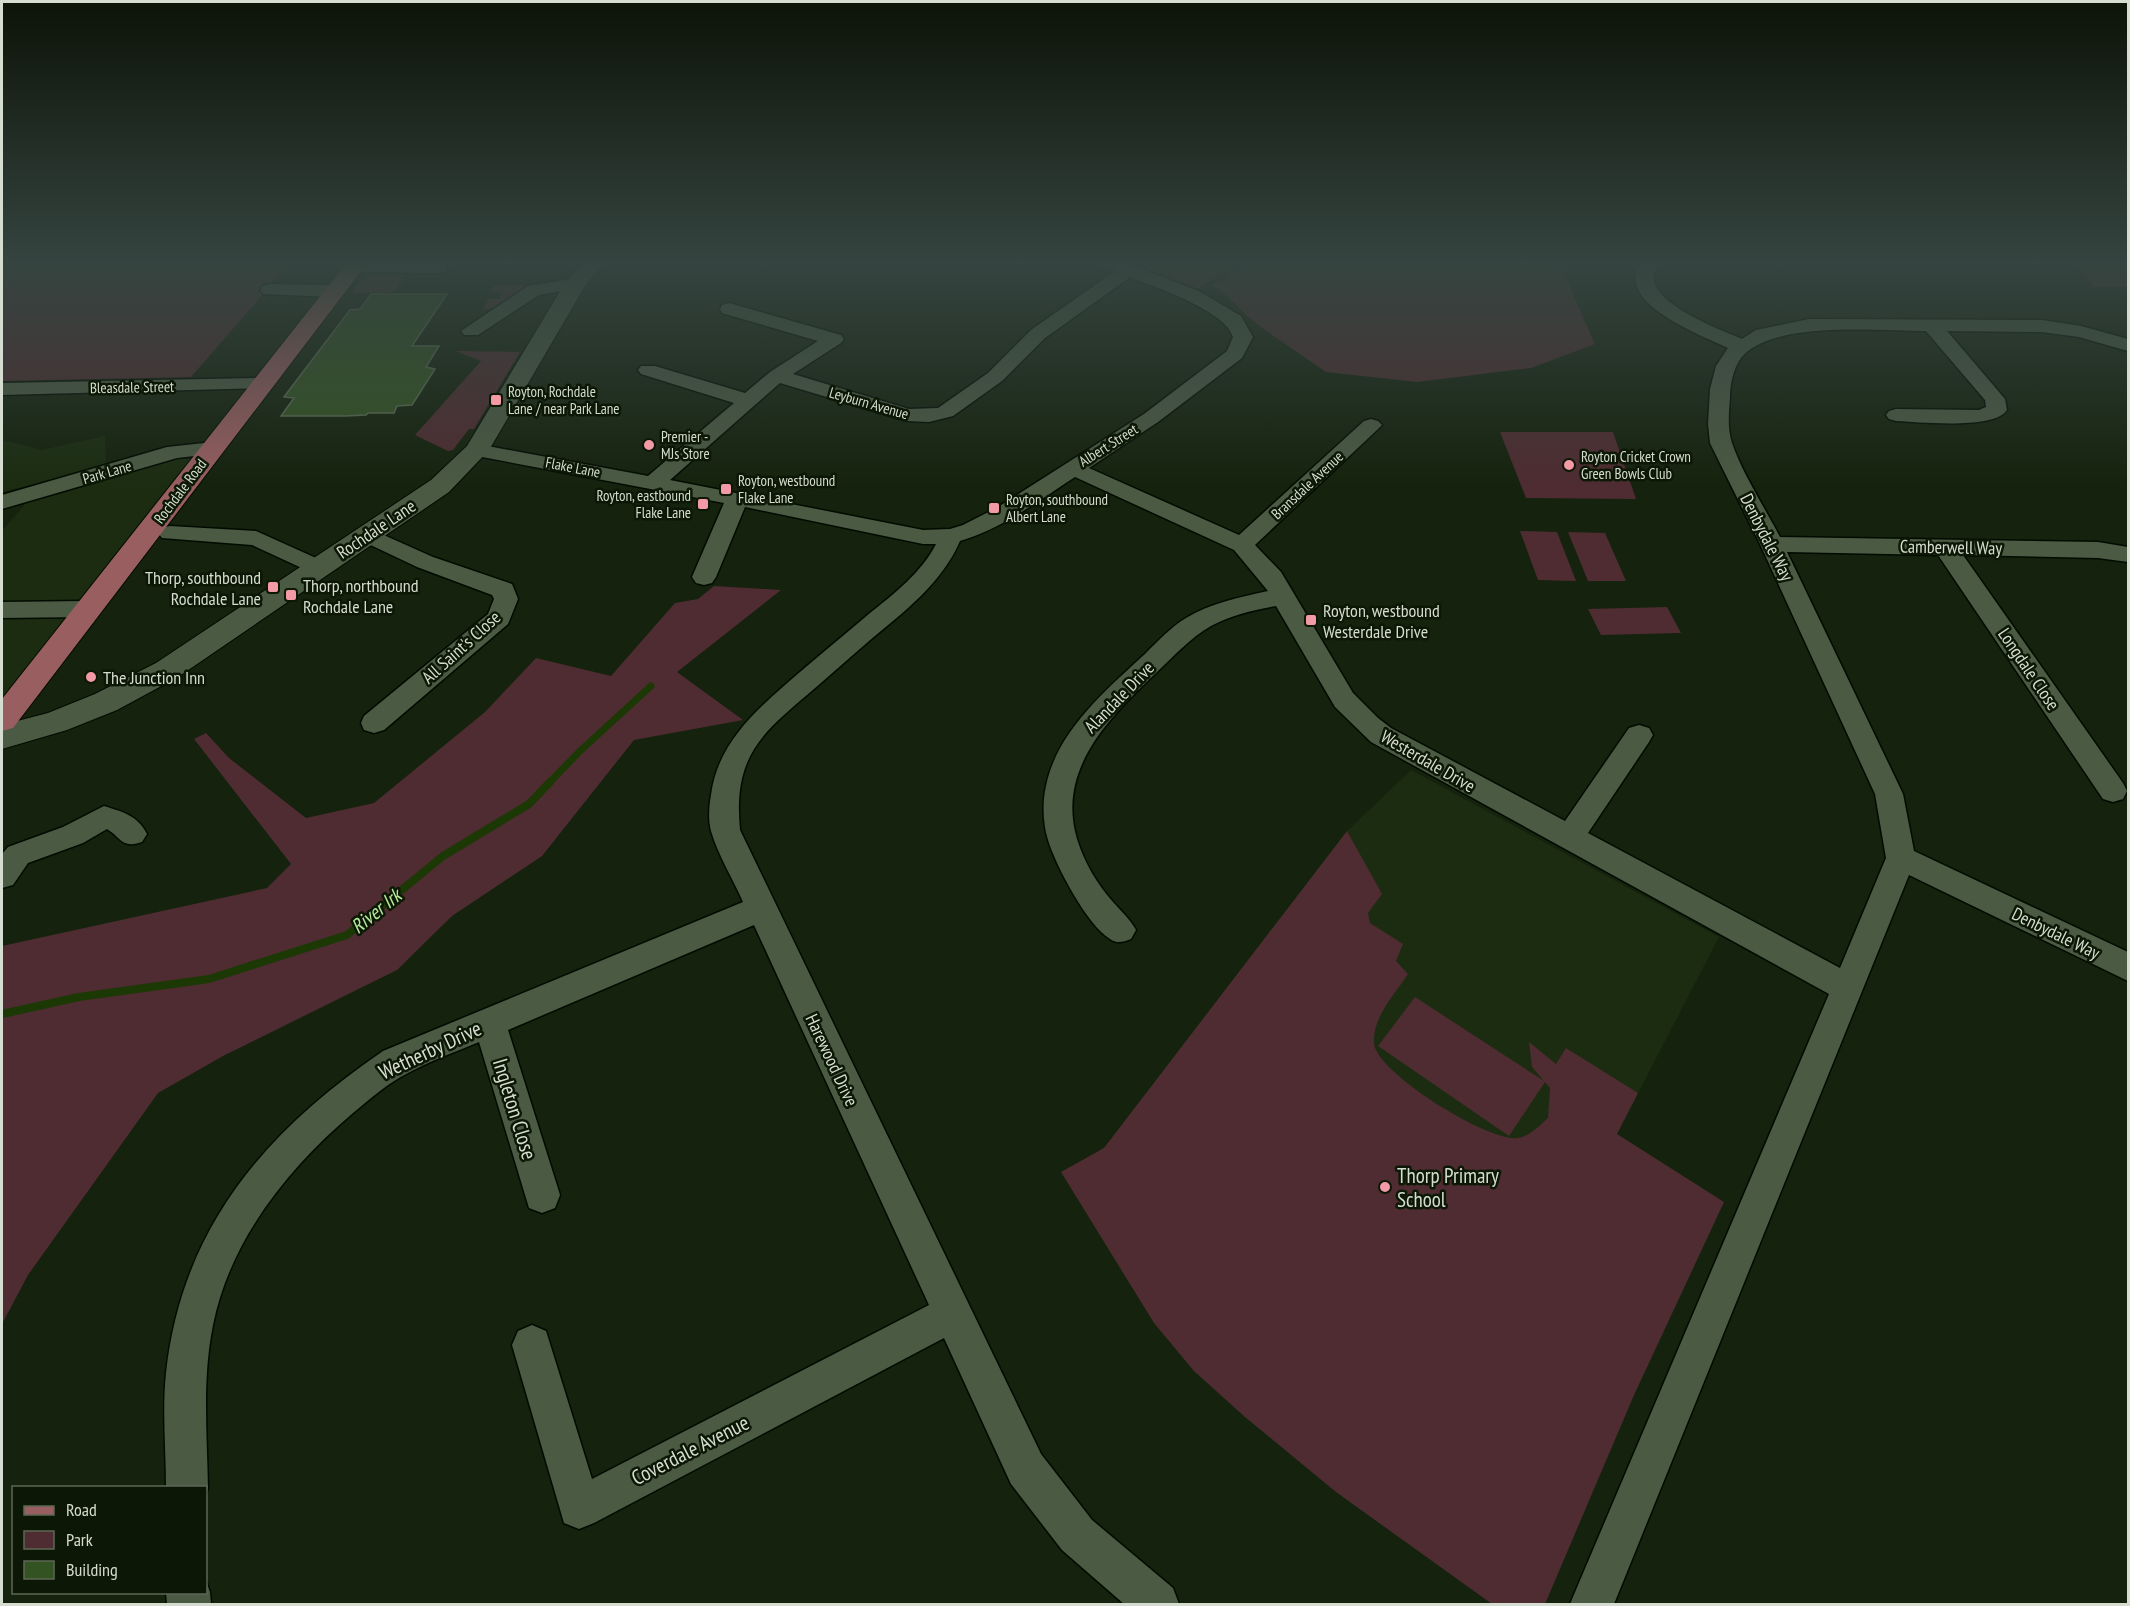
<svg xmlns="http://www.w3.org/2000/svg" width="2130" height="1606" font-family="'PT Sans Narrow',sans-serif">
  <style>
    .built { fill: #1b2c11 }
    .green { fill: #4e2c31 }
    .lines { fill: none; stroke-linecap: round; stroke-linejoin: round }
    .stream-far1 { stroke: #1b3805; stroke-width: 7 }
    .stream { stroke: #1b3805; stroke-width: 8 }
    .building { fill: #345322; stroke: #5c6c54; stroke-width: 1.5 }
    .street-casing { stroke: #020b00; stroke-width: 3 }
    .secondary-casing { stroke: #020b00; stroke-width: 2 }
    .primary-casing { stroke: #020b00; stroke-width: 2 }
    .street { fill: #4b5a43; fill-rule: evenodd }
    .secondary { fill: #4b5a43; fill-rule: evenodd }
    .primary { fill: #985e60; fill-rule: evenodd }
    .poi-dot { fill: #f39aa7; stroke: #0c1805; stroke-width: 2 }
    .labels { text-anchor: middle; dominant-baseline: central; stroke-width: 5; stroke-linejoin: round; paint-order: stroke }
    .far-street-label { font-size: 15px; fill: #d4ddcf; stroke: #0c1805 }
    .far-poi-label { font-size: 15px; fill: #d4ddcf; stroke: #0c1805; text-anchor: start }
    .street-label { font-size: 18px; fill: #d4ddcf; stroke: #0c1805 }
    .poi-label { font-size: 18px; fill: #d4ddcf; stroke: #0c1805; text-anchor: start }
    .water-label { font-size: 20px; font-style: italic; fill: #b6e89c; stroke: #0c1805 }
    .near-street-label { font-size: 21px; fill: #d4ddcf; stroke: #0c1805 }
    .near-poi-label { font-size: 21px; fill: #d4ddcf; stroke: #0c1805; text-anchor: start }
  </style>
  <rect width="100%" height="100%" fill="#15220d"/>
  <g class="built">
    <path d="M 105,436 L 106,466 L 2,492 L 2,440 L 42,450 Z"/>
    <path d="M 176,458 L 191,459 L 2,700 L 2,531 L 32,496 Z"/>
    <path d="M 1411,770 L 1719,937 L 1617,1134 L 1724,1202 L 1634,1395 L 1545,1604 L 1492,1604 L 1336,1492 L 1245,1417 L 1194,1371 L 1154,1323 L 1061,1172 L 1104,1148 L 1347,831 Z"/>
  </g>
  <g class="green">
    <path d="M 2,262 L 291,262 L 191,377 L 2,381 Z"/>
    <path d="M 1124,262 L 1241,262 L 1197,289 Z"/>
    <path d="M 1254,262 L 1561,262 L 1574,297 L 1595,344 L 1531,368 L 1417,382 L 1326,372 L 1268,332 L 1248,317 L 1223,292 L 1212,285 Z"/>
    <path d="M 2073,262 L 2128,262 L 2128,287 L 2094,287 Z"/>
    <path d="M 372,275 L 407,275 L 394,292 L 352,293 L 363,278 Z"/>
    <path d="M 524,285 L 528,287 L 497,308 L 482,310 L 489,299 L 499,299 L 503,293 L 490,292 L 493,286 Z"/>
    <path d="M 456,351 L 520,352 L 474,429 L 469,429 L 453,450 L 448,451 L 415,435 L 481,361 Z"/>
    <path d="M 1500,432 L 1613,432 L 1636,499 L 1526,498 Z"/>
    <path d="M 1520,531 L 1557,532 L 1576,581 L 1538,580 Z"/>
    <path d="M 1568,532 L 1605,533 L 1626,581 L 1588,581 Z"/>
    <path d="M 714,586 L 781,590 L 677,672 L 743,720 L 634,740 L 542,856 L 452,916 L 397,970 L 223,1056 L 158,1093 L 28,1275 L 2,1324 L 2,946 L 267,888 L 291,864 L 194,739 L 206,733 L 229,758 L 306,818 L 374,803 L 485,712 L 536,658 L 611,676 L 675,603 L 698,599 Z"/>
    <path d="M 1667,607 L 1681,633 L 1601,635 L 1588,609 Z"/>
    <path d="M 1347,831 L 1382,894 L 1368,913 L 1370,923 L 1403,944 L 1396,961 L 1408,974 C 1395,994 1372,1018 1374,1043 C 1375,1072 1490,1143 1518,1138 C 1530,1136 1539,1126 1548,1118 L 1550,1088 L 1545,1082 L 1509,1136 L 1378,1046 L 1415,997 L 1544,1081 L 1532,1067 L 1529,1042 L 1556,1064 L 1566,1048 L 1638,1093 L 1617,1134 L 1724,1202 L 1634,1395 L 1545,1604 L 1492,1604 L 1336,1492 L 1245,1417 L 1194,1371 L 1154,1323 L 1061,1172 L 1104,1148 Z"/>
  </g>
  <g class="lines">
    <path class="stream-far1" d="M 549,783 L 580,751 L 651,686"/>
    <path class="stream" d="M 2,1014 L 79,997 L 209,979 L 347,935 L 443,856 L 529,804 L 550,782"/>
  </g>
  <path class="building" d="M 371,294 L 447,294 L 412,346 L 439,346 L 426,367 L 435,369 L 412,405 L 397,406 L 394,413 L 368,413 L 366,415 L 345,416 L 281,416 L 294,398 L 284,397 L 350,310 L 360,309 Z"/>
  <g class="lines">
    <defs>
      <g id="street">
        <path d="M 1100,262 L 1124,262 L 1199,291 L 1241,316 L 1253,337 L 1242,358 L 1158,422 L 1089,468 L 1239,535 L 1364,421 L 1371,419 L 1378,421 L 1382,425 L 1378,429 L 1255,545 L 1281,572 L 1353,693 L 1378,718 L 1391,728 L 1565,821 L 1629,728 L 1639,725 L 1649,728 L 1653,735 L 1649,742 L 1588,833 L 1840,968 L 1886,858 L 1875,794 L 1760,544 L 1710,443 L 1708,424 L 1710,389 L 1716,366 L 1728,348 C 1705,337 1630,309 1636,275 C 1636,271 1640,266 1641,262 L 1659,262 C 1657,266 1654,271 1654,275 C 1650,304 1721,330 1742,339 L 1756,330 L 1809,319 L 2042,320 L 2081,326 L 2128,339 L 2128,351 L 2079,337 L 2042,332 L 1947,331 L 2005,399 L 2007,410 C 1994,430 1920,422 1896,421 L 1889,419 L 1886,415 L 1889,411 L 1896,409 L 1979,410 L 1986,407 L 1985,400 L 1926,331 C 1881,331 1770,320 1741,358 C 1733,369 1730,385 1730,397 C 1729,412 1727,428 1732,443 C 1741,471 1766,510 1780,537 L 2098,542 L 2128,547 L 2128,562 L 2098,558 L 1963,555 L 2123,783 L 2127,791 L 2123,799 L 2113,802 L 2103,799 L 1938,555 L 1787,552 L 1903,794 L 1914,851 L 2128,952 L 2128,981 L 1909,875 L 1614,1604 L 1570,1604 L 1829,994 L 1371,742 L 1335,707 L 1276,606 C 1254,610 1231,615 1211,626 C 1190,638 1174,656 1156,673 C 1110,717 1056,769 1077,839 C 1084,862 1097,884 1113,902 C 1121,911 1130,919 1136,930 L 1131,939 C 1123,942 1117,944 1110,939 C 1087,925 1056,866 1048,840 C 1043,824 1042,803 1046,786 C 1057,731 1106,690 1145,654 C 1158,641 1171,627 1186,618 C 1211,603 1240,597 1268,591 L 1234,550 L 1075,477 C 1038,501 1003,528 960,541 C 942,583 904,612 869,641 C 848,659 828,677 807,695 C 785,714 758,735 747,763 C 738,785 738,807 740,830 L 1041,1454 L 1092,1520 L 1173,1588 L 1179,1604 L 1124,1604 L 1062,1550 L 1011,1484 L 944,1338 L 594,1523 L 579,1529 L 564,1523 L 512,1345 L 518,1331 L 532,1325 L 546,1331 L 592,1479 L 929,1305 L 754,925 L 508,1030 L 560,1195 L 555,1208 L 542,1213 L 529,1208 L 479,1042 C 455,1052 430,1061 408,1073 C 388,1083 370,1099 353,1113 C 288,1168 230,1240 213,1325 C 202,1379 207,1433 208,1488 L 206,1494 L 206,1488 L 166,1488 C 166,1450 162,1411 166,1373 C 182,1227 266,1131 383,1051 L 743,902 C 733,879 718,855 711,831 C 708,820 709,806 711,795 C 718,740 761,706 800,672 C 823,652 847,633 870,613 C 894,594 922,572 936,544 L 923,544 L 745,507 L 716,577 L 712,583 L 704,585 L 696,583 L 692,577 L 724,503 L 477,456 L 469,455 L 466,450 L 469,445 L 477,444 L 648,476 L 734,403 L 641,374 L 638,370 L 641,366 L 655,366 L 745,393 L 770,372 L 818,341 L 722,313 L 720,309 L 722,305 L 729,303 L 841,335 L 844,339 L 841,343 L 793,374 L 909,409 L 938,408 L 988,373 L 1031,330 L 1115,271 L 1103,266 ZM 1130,277 C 1155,287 1226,311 1233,337 L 1227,351 L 1144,414 L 998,507 L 963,525 L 950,529 L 923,530 L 670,480 L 780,383 L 907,421 L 929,422 L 953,416 L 1002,381 L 1045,338 Z"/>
        <path d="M 353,263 L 439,263 L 445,264 L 448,268 L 445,272 L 439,273 L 347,272 L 344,268 L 347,264 Z"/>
        <path d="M 576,278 L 582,279 L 585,283 L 582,287 L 539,295 L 478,335 L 464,335 L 461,331 L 528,286 Z"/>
        <path d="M 269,284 L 336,285 L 342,287 L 345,291 L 342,295 L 336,297 L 263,294 L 260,290 L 263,286 Z"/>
        <path d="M 262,378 L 269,380 L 272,384 L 269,388 L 2,395 L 2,383 Z"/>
        <path d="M 213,442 L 221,443 L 224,448 L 221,453 L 177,458 L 2,509 L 2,495 L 167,447 Z"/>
        <path d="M 170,526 L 256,531 L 327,563 L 331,568 L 327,573 L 319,576 L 252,545 L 162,538 L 158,533 L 162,528 Z"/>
        <path d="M 368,528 L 433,557 L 512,584 L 518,599 L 508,624 L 384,730 L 374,733 L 364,730 L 361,723 L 364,716 L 488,614 L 494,599 L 492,595 L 417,567 L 360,540 L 356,535 L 360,530 Z"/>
        <path d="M 85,601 L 94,603 L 97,609 L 94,615 L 85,617 L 2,618 L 2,602 Z"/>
        <path d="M 104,806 C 123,812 137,815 147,834 L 142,842 C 121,849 122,838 107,829 L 83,843 L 28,863 L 13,885 L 2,888 L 2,854 L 8,847 L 63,827 Z"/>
        <path d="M 206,1581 L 210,1592 L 211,1604 L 167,1604 L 166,1592 L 206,1592 Z"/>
      </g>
      <path id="secondary" d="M 584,262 L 605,262 L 585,286 L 489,450 L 449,492 L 178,677 L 117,710 L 67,730 L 2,749 L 2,725 L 48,713 L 95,694 L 156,663 L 431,480 L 467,446 L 565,283 Z"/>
      <path id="primary" d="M 347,262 L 368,262 L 13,728 L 2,731 L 2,699 Z"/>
    </defs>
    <use href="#street" class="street-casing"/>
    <use href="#secondary" class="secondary-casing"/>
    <use href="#primary" class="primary-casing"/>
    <use href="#street" class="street"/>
    <use href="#secondary" class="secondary"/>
    <use href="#primary" class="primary"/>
  </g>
  <linearGradient id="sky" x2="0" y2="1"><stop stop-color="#0c1307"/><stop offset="0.54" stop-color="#354440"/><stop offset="1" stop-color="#354440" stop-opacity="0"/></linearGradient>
  <rect width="2130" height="487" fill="url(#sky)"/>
  <g class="poi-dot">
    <rect x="490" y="394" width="12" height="12" rx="3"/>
    <circle cx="649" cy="445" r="6"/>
    <circle cx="1569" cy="465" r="6"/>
    <rect x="720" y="483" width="12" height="12" rx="3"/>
    <rect x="697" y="498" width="12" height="12" rx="3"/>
    <rect x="988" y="502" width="12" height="12" rx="3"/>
    <rect x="267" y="581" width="12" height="12" rx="3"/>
    <rect x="285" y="589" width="12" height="12" rx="3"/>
    <rect x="1305" y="614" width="12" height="12" rx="3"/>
    <circle cx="91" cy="677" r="6"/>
    <circle cx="1385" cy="1187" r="6"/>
  </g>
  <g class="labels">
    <g class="far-street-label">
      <text transform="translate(132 387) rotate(-1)">Bleasdale Street</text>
      <text transform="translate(869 403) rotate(16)">Leyburn Avenue</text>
      <text transform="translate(1108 445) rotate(-32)">Albert Street</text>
      <text transform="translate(573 467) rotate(11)">Flake Lane</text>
      <text transform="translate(107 472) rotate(-16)">Park Lane</text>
      <text transform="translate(1307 485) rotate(-43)">Bransdale Avenue</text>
      <text transform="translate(180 491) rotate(-53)">Rochdale Road</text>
    </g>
    <g class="far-poi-label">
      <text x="508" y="391">Royton, Rochdale<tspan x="508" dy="17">Lane / near Park Lane</tspan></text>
      <text x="661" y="436">Premier -<tspan x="661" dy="17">MJs Store</tspan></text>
      <text x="1581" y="456">Royton Cricket Crown<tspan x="1581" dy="17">Green Bowls Club</tspan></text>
      <text x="738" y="480">Royton, westbound<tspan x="738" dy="17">Flake Lane</tspan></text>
      <text x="691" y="495" text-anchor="end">Royton, eastbound<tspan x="691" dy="17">Flake Lane</tspan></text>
      <text x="1006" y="499">Royton, southbound<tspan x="1006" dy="17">Albert Lane</tspan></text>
    </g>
    <g class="street-label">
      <text transform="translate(376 529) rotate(-34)">Rochdale Lane</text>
      <text transform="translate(1767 537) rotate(63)">Denbydale Way</text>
      <text transform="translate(1951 547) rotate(1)">Camberwell Way</text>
      <text transform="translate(461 647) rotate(-42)">All Saint's Close</text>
      <text transform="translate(2029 669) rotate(56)">Longdale Close</text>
      <text transform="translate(1119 697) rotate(-46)">Alandale Drive</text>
      <text transform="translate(1428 761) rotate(30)">Westerdale Drive</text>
      <text transform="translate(2056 933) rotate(26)">Denbydale Way</text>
      <text transform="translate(832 1060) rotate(65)">Harewood Drive</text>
    </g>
    <g class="poi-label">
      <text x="261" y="577" text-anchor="end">Thorp, southbound<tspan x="261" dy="21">Rochdale Lane</tspan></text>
      <text x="303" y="585">Thorp, northbound<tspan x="303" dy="21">Rochdale Lane</tspan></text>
      <text x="1323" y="610">Royton, westbound<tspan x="1323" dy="21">Westerdale Drive</tspan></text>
      <text x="103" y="677">The Junction Inn</text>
    </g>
    <g class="water-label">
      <text transform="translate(376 911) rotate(-39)">River Irk</text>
    </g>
    <g class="near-street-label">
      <text transform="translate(430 1050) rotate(-25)">Wetherby Drive</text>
      <text transform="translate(515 1109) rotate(73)">Ingleton Close</text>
      <text transform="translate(690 1450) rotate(-27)">Coverdale Avenue</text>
    </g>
    <g class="near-poi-label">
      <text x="1397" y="1175">Thorp Primary<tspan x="1397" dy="24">School</tspan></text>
    </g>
  </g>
  <rect width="2130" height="1606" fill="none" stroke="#d4ddcf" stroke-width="6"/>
  <rect x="12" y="1486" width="195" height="108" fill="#0c1805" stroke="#5c6756" stroke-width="1.5"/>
  <rect x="24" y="1506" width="30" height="9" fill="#985e60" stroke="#5c6756" stroke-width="1.5"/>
  <text x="66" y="1516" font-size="18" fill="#d4ddcf">Road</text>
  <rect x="24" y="1531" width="30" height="18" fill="#4e2c31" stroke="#5c6756" stroke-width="1.5"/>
  <text x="66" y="1546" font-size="18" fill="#d4ddcf">Park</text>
  <rect x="24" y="1561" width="30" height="18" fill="#345322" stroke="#5c6756" stroke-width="1.5"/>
  <text x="66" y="1576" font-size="18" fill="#d4ddcf">Building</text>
</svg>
